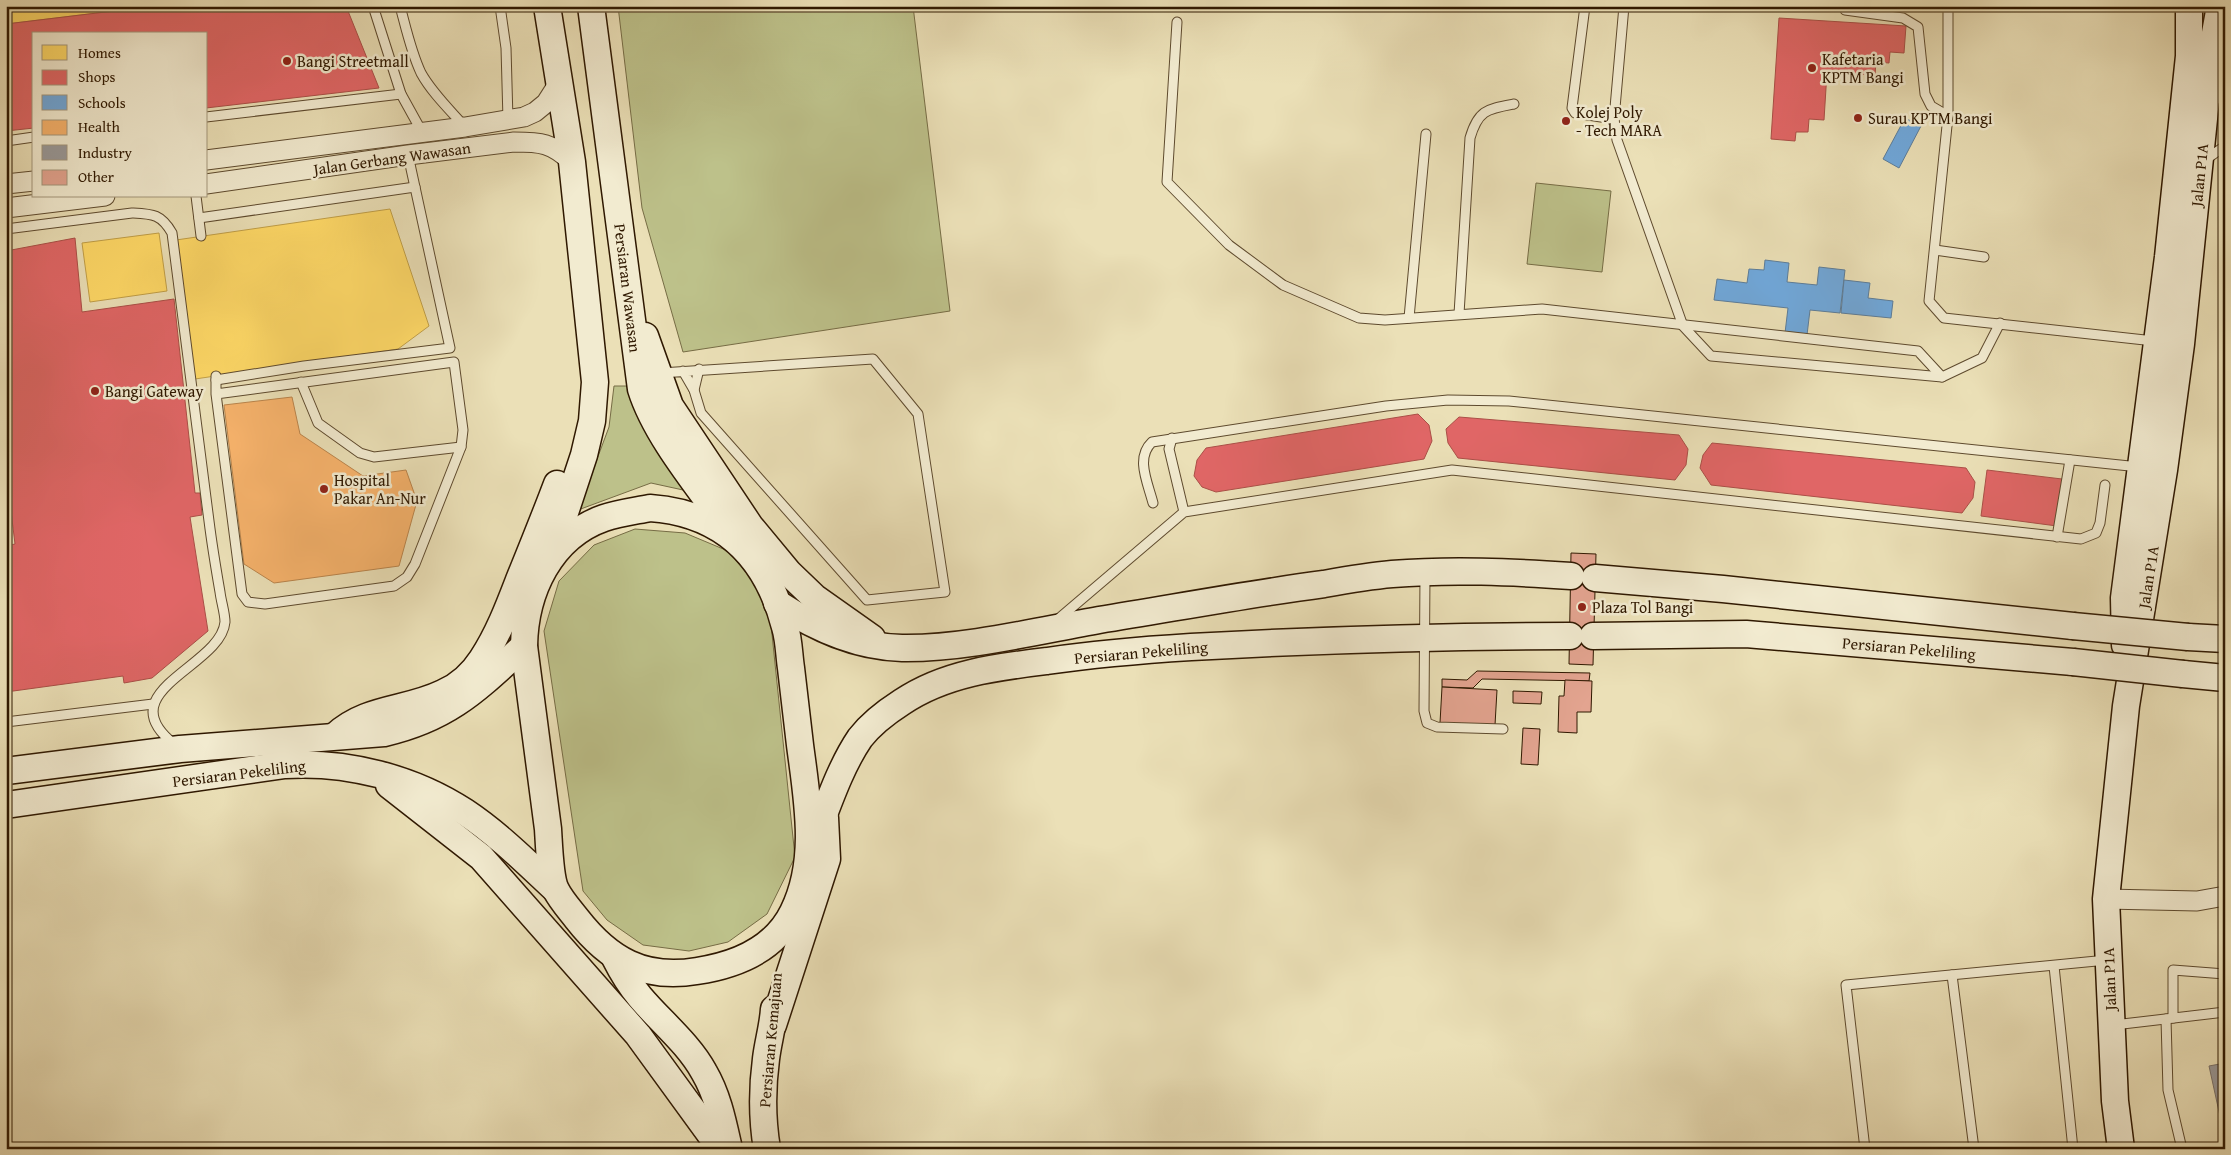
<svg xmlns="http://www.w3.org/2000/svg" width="2231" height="1155" font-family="'Gentium Book Plus',serif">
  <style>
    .green { fill: #bdc18a; stroke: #766c45 }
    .homes { fill: #ffd966; stroke: #c19f47 }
    .shops { fill: #e06666; stroke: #ab4f47 }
    .schools { fill: #6fa8dc; stroke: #5c7d9a }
    .health { fill: #f6b26b; stroke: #ba844b }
    .industry { fill: #999; stroke: #79726b }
    .building { fill: #e3a490; stroke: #2f1800 }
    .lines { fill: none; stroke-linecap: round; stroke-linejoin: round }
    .service-casing { stroke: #5e4a2e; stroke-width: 11 }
    .minor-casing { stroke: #5e4a2e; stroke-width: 21 }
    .secondary-casing { stroke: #2f1800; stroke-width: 29 }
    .service { stroke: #f2ebd0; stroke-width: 9 }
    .minor { stroke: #f2ebd0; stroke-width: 19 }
    .secondary { stroke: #f2ebd0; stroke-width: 26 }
    .secondary-bridge-casing { stroke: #2f1800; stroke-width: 29; stroke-linecap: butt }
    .secondary-bridge { stroke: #f2ebd0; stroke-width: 26 }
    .poi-dot { fill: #8f2418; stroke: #f2ebd0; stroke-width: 2 }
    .labels { text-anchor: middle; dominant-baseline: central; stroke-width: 5; stroke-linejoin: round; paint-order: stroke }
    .poi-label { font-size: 16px; fill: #2f1800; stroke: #f2ebd0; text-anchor: start }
    .street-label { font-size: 16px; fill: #2f1800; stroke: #f2ebd0 }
  </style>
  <rect width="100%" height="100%" fill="#ebe0b7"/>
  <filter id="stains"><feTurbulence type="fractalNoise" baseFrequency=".004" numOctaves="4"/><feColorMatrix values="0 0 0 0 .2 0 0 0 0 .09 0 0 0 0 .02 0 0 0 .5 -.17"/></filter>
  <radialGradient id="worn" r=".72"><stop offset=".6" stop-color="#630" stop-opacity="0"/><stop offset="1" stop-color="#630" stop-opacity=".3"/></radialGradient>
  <g class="green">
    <path d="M 618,6 L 913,6 L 950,311 L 683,352 L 642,208 Z"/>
    <path d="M 1536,183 L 1611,191 L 1602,272 L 1527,264 Z"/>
    <path d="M 614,386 L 627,386 L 706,495 L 651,483 L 578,510 L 609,427 Z"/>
    <path d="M 635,529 L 685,533 L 728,551 L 755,583 L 770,615 L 795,857 L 767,914 L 728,942 L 689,951 L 643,945 L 607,920 L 583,891 L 544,631 L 559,581 L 594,545 Z"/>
  </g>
  <g class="homes">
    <path d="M 6,6 L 155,6 L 6,24 Z"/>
    <path d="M 390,209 L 429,326 L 398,349 L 195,379 L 176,240 Z"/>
    <path d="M 159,233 L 167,291 L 90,302 L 82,243 Z"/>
  </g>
  <g class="shops">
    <path d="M 155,6 L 346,6 L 379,88 L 206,108 L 206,34 L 34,34 L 34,128 L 6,131 L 6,24 Z"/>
    <path d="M 1779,18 L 1906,26 L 1904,53 L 1890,52 L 1889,63 L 1876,62 L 1875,75 L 1827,72 L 1824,120 L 1809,119 L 1808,132 L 1796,132 L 1795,141 L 1771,139 Z"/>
    <path d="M 75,238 L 82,312 L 174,299 L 195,493 L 200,493 L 202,515 L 190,517 L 208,631 L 152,678 L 124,683 L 123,676 L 6,692 L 6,546 L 15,544 L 6,470 L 6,251 Z"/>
    <path d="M 1418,414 L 1429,425 L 1432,441 L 1424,459 L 1216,492 L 1202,487 L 1194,476 L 1197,460 L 1206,448 Z"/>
    <path d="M 1459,417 L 1679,435 L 1688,449 L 1686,465 L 1675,480 L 1458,458 L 1448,443 L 1446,429 Z"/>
    <path d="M 1712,443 L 1966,468 L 1975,482 L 1973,498 L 1962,513 L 1711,485 L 1700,468 L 1703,455 Z"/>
    <path d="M 1987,470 L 2062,479 L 2057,526 L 1981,516 Z"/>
  </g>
  <g class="schools">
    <path d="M 1905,118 L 1921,126 L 1899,168 L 1883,159 Z"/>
    <path d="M 1765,260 L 1789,263 L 1787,282 L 1817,285 L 1819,267 L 1845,270 L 1840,313 L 1810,310 L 1807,335 L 1785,333 L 1788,308 L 1714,300 L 1717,279 L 1747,283 L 1749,269 L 1764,270 Z"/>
    <path d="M 1844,280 L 1870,283 L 1868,298 L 1893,301 L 1891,318 L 1841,313 Z"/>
  </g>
  <path class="health" d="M 292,397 L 300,434 L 363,476 L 406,470 L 417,501 L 399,566 L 274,583 L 244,564 L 224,405 Z"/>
  <path class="industry" d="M 2225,1063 L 2225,1139 L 2209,1066 Z"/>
  <g class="building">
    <path d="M 1571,553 L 1596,554 L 1593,665 L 1569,664 Z"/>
    <path d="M 1477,671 L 1590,673 L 1589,681 L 1482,679 L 1473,688 L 1442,687 L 1442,679 L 1467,680 Z"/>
    <path d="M 1565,680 L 1592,681 L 1591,712 L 1577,712 L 1577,733 L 1558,732 L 1559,696 L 1564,696 Z"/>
    <path d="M 1442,687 L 1497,690 L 1495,725 L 1440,723 Z"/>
    <path d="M 1513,691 L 1542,692 L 1541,704 L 1513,703 Z"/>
    <path d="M 1523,728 L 1540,729 L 1538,765 L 1521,764 Z"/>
  </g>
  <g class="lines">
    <defs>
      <g id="service">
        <path d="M 373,6 L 401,94 L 422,132"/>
        <path d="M 400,6 C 406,28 411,52 421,73 C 432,93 450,110 465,127"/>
        <path d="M 500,6 L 506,48 L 508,120"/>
        <path d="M 1585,6 L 1572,108 L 1575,113 L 1614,119"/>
        <path d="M 1624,6 L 1614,119 L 1617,140 L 1683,326 L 1711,356 L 1942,377 L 1982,358 L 2000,323"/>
        <path d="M 1948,6 L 1948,116 L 1929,301 L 1944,318 L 2154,341"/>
        <path d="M 1845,10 L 1903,18 L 1918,27 L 1925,94 L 1931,106 L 1948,116"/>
        <path d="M 1177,22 L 1167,182 L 1229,245 L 1283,285 L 1359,318 L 1385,320 L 1542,309 L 1918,351 L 1942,377"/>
        <path d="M 2214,90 L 2225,104"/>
        <path d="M 206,117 L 401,94"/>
        <path d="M 6,141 L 34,137"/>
        <path d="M 2205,160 L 2225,146"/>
        <path d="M 196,196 L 201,236"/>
        <path d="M 199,218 L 415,187"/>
        <path d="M 6,229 L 132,213 C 153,214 161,214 172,233 C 184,329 196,425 209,521 C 212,545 216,569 220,592 C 221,601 225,613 225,622 C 221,667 107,691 174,744"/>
        <path d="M 1935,250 L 1984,257"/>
        <path d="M 1459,314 L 1470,138 C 1478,110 1487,109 1514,104"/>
        <path d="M 1409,318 L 1426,134"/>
        <path d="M 661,373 L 873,359 L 918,414 L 945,592 L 867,600 L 701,413 L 694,390 L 683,371"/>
        <path d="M 216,376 L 216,380 L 304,366 L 450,348 L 408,155"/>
        <path d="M 216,380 L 216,394 L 242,594 L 248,602 L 265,604 L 394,586 L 407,577 L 415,564 L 461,447 L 463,430 L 454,362 L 216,394"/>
        <path d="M 301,382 L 318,423 L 360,453 L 374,457 L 461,447"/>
        <path d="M 694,390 L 699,369"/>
        <path d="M 1172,438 L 1169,449 L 1184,512"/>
        <path d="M 1153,503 C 1148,483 1135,458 1152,442 L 1386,406 L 1448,400 L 1509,401 L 2139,467"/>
        <path d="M 2057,537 L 2070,460"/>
        <path d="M 1425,575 L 1424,711 L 1427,723 L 1437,727 L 1503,729"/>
        <path d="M 1056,621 L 1184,512 L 1452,470 L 2081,539 L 2096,533 L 2100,523 L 2105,485"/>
        <path d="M 6,722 L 153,704"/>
        <path d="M 2054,966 L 2073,1149"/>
        <path d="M 1952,975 L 1974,1149"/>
        <path d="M 2173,1018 L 2173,970 L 2225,974"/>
        <path d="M 2166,1019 L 2168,1090 L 2182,1149"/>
        <path d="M 2114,1025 L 2225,1012"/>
        <path d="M 1865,1149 L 1846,985 L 2107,960"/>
      </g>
      <g id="minor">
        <path d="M 206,160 L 465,127 L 524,117 L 535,112 L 546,103 L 560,81"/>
        <path d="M 6,184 L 34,181"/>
        <path d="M 206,184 L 408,155 L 514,142 C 541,142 552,143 572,162"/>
        <path d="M 6,208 L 105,196"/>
        <path d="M 2106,899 L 2197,901 L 2225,896"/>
      </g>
      <g id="secondary">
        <path d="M 547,6 L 572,162 L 595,382 L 592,421 L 584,455 L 551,555"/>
        <path d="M 591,6 L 641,389 C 656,437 700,488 730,531"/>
        <path d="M 645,336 L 670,406 L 750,526 L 789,573 L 814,597 L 872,638"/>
        <path d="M 650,508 C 723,513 767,557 785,627 C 789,640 789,655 791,668 C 794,694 797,719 800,745 C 807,799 819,860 793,912 C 775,949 736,965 697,971 C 644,980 609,960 577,919 C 570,910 561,900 556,890 C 550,879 549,844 548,829 C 540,768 532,707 524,646 C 525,592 550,537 604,518 C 619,513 635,511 650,508 Z"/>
        <path d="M 1595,578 L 1723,589 L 2073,626"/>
        <path d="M 777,603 C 815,628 856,647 902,648 C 963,649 1037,631 1099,620 C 1174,608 1248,594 1324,584 C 1346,580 1369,576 1392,574 C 1452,569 1511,572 1571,576"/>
        <path d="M 1593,636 L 1746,634 L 2073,662"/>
        <path d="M 2188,637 L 2225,639"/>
        <path d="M 2125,645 L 2124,598 L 2168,257 L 2189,56 L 2189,6"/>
        <path d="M 2183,674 L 2225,678"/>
        <path d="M 335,736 C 366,707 406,711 443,693 C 459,686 473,673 482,659 C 498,635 509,606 519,580 C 532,548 545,516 557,484"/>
        <path d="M 6,771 L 180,749 L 384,733 C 449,718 477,689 524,646"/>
        <path d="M 389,785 L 481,857 L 638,1035 L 721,1149"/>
        <path d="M 6,805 L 285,765 C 347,761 413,778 465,812 C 498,834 526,862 555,889"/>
        <path d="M 813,843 C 827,808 839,769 860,738 C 870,725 888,711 902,702 C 945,673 997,667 1047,661 C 1095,654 1143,650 1191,647 C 1318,640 1443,636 1570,636"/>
        <path d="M 615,958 C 622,972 630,985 640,997 C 661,1022 688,1043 704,1072 C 718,1096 723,1122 729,1149"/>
        <path d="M 773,1025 L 827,859 L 825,818"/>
        <path d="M 767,1149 C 762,1119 762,1089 766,1059 C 768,1042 773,1026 774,1009"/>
        <path d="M 2121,1149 L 2115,1101 L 2106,899 L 2126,706 L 2164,470 L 2181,344 L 2210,60 L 2220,6"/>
      </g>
    </defs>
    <use href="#service" class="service-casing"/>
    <use href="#minor" class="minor-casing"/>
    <use href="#secondary" class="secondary-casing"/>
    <use href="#service" class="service"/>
    <use href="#minor" class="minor"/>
    <use href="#secondary" class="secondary"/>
    <defs>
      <g id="secondary-bridge">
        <path d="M 2073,626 L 2188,637"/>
        <path d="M 2073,662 L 2183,674"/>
      </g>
    </defs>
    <use href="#secondary-bridge" class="secondary-bridge-casing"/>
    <use href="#secondary-bridge" class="secondary-bridge"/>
  </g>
  <g class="poi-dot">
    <circle cx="287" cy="61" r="5"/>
    <circle cx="1812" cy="68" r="5"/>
    <circle cx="1858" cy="118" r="5"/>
    <circle cx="1566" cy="121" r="5"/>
    <circle cx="95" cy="391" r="5"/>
    <circle cx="324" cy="489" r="5"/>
    <circle cx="1582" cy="607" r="5"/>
  </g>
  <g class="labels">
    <g class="poi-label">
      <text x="1822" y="59">Kafetaria<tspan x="1822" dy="18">KPTM Bangi</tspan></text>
      <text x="297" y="61">Bangi Streetmall</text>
      <text x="1576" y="112">Kolej Poly<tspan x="1576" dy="18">- Tech MARA</tspan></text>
      <text x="1868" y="118">Surau KPTM Bangi</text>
      <text x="105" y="391">Bangi Gateway</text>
      <text x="334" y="480">Hospital<tspan x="334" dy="18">Pakar An-Nur</tspan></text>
      <text x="1592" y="607">Plaza Tol Bangi</text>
    </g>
    <g class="street-label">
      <text transform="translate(392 158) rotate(-8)">Jalan Gerbang Wawasan</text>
      <text transform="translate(2199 175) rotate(-84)">Jalan P1A</text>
      <text transform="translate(628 288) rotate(83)">Persiaran Wawasan</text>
      <text transform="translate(2148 577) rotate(-81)">Jalan P1A</text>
      <text transform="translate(1909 648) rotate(5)">Persiaran Pekeliling</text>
      <text transform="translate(1141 652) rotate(-5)">Persiaran Pekeliling</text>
      <text transform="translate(239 773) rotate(-7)">Persiaran Pekeliling</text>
      <text transform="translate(2109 979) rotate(-92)">Jalan P1A</text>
      <text transform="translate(770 1040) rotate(-85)">Persiaran Kemajuan</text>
    </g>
  </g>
  <rect width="2231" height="1155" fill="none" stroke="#ebe0b7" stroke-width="25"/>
  <rect x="8" y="8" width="2216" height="1140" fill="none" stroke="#2f1800" stroke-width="2.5"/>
  <rect x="12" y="12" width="2206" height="1130" fill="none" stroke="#2f1800"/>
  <rect x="32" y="32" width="175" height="165" fill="#f2ebd0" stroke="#a4977d"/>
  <rect x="42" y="45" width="25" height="15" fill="#ffd966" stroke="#a4977d"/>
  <text x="78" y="58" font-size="15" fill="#2f1800">Homes</text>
  <rect x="42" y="70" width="25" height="15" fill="#e06666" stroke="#a4977d"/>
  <text x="78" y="82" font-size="15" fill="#2f1800">Shops</text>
  <rect x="42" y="95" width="25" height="15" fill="#6fa8dc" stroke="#a4977d"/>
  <text x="78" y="108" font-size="15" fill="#2f1800">Schools</text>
  <rect x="42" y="120" width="25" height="15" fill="#f6b26b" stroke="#a4977d"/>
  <text x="78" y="132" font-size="15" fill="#2f1800">Health</text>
  <rect x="42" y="145" width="25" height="15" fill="#999999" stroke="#a4977d"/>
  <text x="78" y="158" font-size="15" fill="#2f1800">Industry</text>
  <rect x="42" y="170" width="25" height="15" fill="#e3a490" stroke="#a4977d"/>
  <text x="78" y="182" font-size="15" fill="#2f1800">Other</text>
  <rect width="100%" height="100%" filter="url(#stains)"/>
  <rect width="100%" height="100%" fill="url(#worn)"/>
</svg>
